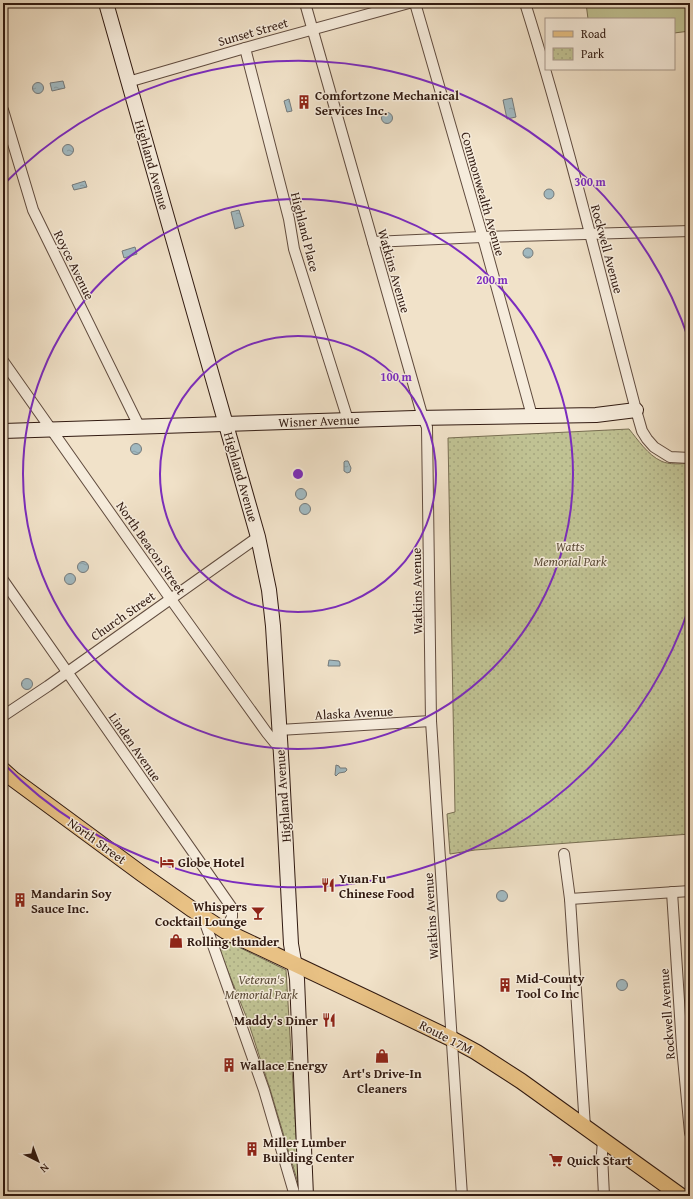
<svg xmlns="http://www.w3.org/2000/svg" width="693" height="1199" font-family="'Gentium Book Plus',serif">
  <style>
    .grass { fill: #c0c293; stroke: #786e52 }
    .park { fill: url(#park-dots); stroke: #786e52 }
    .water { fill: url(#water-ripples); stroke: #747a7b }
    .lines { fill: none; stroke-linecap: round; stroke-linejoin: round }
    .street-casing { stroke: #614c3f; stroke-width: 12 }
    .secondary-casing { stroke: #311a11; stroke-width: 16 }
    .primary-casing { stroke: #311a11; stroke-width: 17 }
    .street { stroke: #f6ecdc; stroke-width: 10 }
    .secondary { stroke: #f6ecdc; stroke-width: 14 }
    .primary { stroke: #e8c184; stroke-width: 15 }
    .ring { fill: none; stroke: #7b2cbf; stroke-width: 2 }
    .labels { text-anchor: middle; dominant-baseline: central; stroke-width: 3; stroke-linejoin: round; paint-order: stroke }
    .street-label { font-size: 13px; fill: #311a11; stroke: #f6ecdc }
    .poi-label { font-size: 13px; font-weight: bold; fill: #311a11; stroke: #f6ecdc; text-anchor: start }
    .park-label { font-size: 13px; font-style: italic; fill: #5c4c38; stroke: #f6ecdc }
    .centre { fill: #7b2cbf; stroke: #f6ecdc; stroke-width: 2 }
    .ring-label { font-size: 12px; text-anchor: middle; font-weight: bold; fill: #7b2cbf; stroke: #f6ecdc; stroke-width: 3; stroke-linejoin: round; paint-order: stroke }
  </style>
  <defs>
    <pattern id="park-dots" width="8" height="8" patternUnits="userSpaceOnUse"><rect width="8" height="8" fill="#c0c293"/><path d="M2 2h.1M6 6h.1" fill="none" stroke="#a5a67e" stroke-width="1.8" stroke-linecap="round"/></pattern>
    <pattern id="water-ripples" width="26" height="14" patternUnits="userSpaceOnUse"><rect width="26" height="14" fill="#a1bac2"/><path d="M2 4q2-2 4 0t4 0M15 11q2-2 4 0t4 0" fill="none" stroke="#8b9fa6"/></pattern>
  </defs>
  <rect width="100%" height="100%" fill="#f1e2c9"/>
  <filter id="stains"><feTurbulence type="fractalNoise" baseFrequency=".005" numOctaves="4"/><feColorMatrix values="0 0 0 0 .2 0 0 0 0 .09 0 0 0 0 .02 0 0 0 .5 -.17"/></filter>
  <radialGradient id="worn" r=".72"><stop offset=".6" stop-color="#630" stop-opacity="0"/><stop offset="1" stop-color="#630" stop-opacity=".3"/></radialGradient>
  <path class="grass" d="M 586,3 L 690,3 L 690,31 L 674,33 L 674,19 L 588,19 Z"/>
  <g class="park">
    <path d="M 629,429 C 638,440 648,455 661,461 C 669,465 681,464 690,463 L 690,834 L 475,850 L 450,854 L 447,814 L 455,812 L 448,438 Z"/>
    <path d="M 222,942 L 228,942 L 286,970 L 297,1151 L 301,1193 L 270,1089 L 248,1021 L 221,954 L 220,945 Z"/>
  </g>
  <g class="water">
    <path d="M 63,81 L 65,88 L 52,91 L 50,83 Z"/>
    <circle cx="38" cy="88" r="5.5"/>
    <path d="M 512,98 L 516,117 L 507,119 L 503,100 Z"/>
    <path d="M 289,99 L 292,111 L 287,112 L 284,101 Z"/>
    <circle cx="387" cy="118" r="5.5"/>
    <circle cx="68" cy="150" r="5.5"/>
    <path d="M 85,181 L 87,187 L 74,190 L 72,185 Z"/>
    <circle cx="549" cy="194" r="5"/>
    <path d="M 239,210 L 244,226 L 235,229 L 231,212 Z"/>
    <path d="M 135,247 L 137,254 L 124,258 L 122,251 Z"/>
    <circle cx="528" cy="253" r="5"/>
    <circle cx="136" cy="449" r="5.5"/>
    <path d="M 345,461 L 348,461 L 351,468 L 350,472 L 347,473 L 344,471 L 344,462 Z"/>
    <circle cx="301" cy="494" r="5.5"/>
    <circle cx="305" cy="509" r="5.5"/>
    <circle cx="83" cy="567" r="5.5"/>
    <circle cx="70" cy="579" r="5.5"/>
    <path d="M 329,660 L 339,661 L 340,663 L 340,666 L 328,666 Z"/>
    <circle cx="27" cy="684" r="5.5"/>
    <path d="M 336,765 L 339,766 L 340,768 L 346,768 L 347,770 L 345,772 L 339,773 L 336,776 L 335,775 Z"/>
    <circle cx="502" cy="896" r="5.5"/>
    <circle cx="622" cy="985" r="5.5"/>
  </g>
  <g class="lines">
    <defs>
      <g id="street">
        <path d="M 305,3 L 423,418 L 427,427 L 431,721 L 462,1196"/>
        <path d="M 415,3 L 485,245 L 532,416"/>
        <path d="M 525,3 C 567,137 600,274 636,410 L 642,431 L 647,439 L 654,447 L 670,457 L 690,458"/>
        <path d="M 245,48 L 289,219 L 294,249 L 348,420"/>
        <path d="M 128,82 L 245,48 L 409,3"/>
        <path d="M 3,110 L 33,210 L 139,426"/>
        <path d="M 373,242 L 482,237 L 690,231"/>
        <path d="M 3,361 L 170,598 L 267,733 L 280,749"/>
        <path d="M 3,580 L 232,908 L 232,917 L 225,931"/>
        <path d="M 3,716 L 48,686 L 258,537"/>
        <path d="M 279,730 L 431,721"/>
        <path d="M 564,854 L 570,899 L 585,1127"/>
        <path d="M 672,892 L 682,1047 L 690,1133"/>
        <path d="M 570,899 L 690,891"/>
        <path d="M 203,917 L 264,1090 L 295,1196"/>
        <path d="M 603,1140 L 602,1154 L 604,1196"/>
      </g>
      <g id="secondary">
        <path d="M 106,3 L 258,537 L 269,590 L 273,626 L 282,771 L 291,944 L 297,979 L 306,1196"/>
        <path d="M 3,431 L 415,418 L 596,415 L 636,410"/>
      </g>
      <path id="primary" d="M 3,770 L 13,779 L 142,874 L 193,910 L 225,931 L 373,1001 L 452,1039 L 476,1052 L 521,1081 L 681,1196"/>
    </defs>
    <use href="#street" class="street-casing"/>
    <use href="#secondary" class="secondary-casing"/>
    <use href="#primary" class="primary-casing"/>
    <use href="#street" class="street"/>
    <use href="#secondary" class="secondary"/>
    <use href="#primary" class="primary"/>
  </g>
  <g class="ring">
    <circle cx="298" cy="474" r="138"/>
    <circle cx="298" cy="474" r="275"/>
    <path d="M690 605A413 413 0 0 1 3 763M3 185A413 413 0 0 1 690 343"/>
  </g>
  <defs>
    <symbol id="building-bare" viewBox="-9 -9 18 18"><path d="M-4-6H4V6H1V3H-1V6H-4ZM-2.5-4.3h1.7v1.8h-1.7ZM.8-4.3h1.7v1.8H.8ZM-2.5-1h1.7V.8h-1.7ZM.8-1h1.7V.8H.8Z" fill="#8f2418" stroke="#f6ecdc" stroke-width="2.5" paint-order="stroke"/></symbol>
    <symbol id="hotel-bare" viewBox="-9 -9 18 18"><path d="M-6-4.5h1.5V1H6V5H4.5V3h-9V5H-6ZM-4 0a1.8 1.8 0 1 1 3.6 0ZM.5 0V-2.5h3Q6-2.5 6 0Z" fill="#8f2418" stroke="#f6ecdc" stroke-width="2.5" paint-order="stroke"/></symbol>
    <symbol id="restaurant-bare" viewBox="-9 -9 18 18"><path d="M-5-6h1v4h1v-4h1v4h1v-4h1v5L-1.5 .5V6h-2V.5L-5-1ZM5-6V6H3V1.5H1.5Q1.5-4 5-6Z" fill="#8f2418" stroke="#f6ecdc" stroke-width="2.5" paint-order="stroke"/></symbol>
    <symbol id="bar-bare" viewBox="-9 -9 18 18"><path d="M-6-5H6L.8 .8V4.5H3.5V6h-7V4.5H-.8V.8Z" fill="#8f2418" stroke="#f6ecdc" stroke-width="2.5" paint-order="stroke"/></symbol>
    <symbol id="shop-bare" viewBox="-9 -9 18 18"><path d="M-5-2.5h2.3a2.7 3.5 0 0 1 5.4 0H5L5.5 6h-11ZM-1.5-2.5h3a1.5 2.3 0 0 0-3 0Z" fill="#8f2418" stroke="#f6ecdc" stroke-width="2.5" paint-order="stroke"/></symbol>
    <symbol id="supermarket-bare" viewBox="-9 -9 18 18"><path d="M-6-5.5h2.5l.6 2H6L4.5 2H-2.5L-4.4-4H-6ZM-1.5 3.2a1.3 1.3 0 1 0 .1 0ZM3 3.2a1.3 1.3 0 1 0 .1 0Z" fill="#8f2418" stroke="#f6ecdc" stroke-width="2.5" paint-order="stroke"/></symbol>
  </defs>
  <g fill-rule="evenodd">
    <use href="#building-bare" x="294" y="92" width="20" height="20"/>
    <use href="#hotel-bare" x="157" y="852" width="20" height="20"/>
    <use href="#restaurant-bare" x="318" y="875" width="20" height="20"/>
    <use href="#building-bare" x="10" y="890" width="20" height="20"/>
    <use href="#bar-bare" x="248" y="903" width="20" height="20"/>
    <use href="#shop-bare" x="166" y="931" width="20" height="20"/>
    <use href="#building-bare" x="495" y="975" width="20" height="20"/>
    <use href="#restaurant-bare" x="319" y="1010" width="20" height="20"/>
    <use href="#shop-bare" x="372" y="1046" width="20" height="20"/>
    <use href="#building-bare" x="219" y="1055" width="20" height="20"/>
    <use href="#building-bare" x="242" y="1139" width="20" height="20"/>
    <use href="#supermarket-bare" x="546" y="1150" width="20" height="20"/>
  </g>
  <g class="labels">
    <g class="street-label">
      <text transform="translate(253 32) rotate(-16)">Sunset Street</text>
      <text transform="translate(152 165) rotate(74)">Highland Avenue</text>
      <text transform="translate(483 194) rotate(74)">Commonwealth Avenue</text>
      <text transform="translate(305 232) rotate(76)">Highland Place</text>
      <text transform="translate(607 249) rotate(75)">Rockwell Avenue</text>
      <text transform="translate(74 265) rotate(64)">Royce Avenue</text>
      <text transform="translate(394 271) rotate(74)">Watkins Avenue</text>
      <text transform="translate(319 421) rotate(-2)">Wisner Avenue</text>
      <text transform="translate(241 477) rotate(74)">Highland Avenue</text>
      <text transform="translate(151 548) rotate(55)">North Beacon Street</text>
      <text transform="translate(417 591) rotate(-91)">Watkins Avenue</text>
      <text transform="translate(123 616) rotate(-35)">Church Street</text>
      <text transform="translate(354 713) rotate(-3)">Alaska Avenue</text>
      <text transform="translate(135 747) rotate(55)">Linden Avenue</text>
      <text transform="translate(283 796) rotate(-94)">Highland Avenue</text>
      <text transform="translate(97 841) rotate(36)">North Street</text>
      <text transform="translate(431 916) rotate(-94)">Watkins Avenue</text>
      <text transform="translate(667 1014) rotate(-94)">Rockwell Avenue</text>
      <text transform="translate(446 1037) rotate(27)">Route 17M</text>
    </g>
    <g class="poi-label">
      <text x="315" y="95">Comfortzone Mechanical<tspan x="315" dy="15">Services Inc.</tspan></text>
      <text x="178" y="862">Globe Hotel</text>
      <text x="339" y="878">Yuan Fu<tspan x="339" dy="15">Chinese Food</tspan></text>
      <text x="31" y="893">Mandarin Soy<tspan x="31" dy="15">Sauce Inc.</tspan></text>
      <text x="247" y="906" text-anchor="end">Whispers<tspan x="247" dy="15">Cocktail Lounge</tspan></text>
      <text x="187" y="941">Rolling thunder</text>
      <text x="516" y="978">Mid-County<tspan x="516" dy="15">Tool Co Inc</tspan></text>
      <text x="318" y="1020" text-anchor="end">Maddy's Diner</text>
      <text x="240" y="1065">Wallace Energy</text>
      <text x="382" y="1073" text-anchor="middle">Art's Drive-In<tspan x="382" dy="15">Cleaners</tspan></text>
      <text x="263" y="1142">Miller Lumber<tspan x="263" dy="15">Building Center</tspan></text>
      <text x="567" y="1160">Quick Start</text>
    </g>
    <g class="park-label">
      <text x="570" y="546">Watts<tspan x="570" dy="15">Memorial Park</tspan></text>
      <text x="261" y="979">Veteran's<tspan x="261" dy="15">Memorial Park</tspan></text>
    </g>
  </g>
  <circle cx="298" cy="474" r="6" class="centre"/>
  <g class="ring-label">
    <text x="590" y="186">300 m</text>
    <text x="492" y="284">200 m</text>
    <text x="396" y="381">100 m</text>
  </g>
  <rect width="693" height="1199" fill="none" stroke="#f1e2c9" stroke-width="16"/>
  <rect x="4" y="4" width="685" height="1191" fill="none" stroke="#311a11" stroke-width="2"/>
  <rect x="8" y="8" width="677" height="1183" fill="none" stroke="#311a11"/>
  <rect x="545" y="18" width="130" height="52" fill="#f6ecdc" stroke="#a7988b"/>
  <rect x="553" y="31" width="20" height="6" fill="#e8c184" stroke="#a7988b"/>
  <text x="581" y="38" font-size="12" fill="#311a11">Road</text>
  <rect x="553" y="48" width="20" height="12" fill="url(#park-dots)" stroke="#a7988b"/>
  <text x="581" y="58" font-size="12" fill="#311a11">Park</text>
  <g transform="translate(38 1161) rotate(138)" stroke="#f6ecdc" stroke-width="3" paint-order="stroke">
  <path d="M0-3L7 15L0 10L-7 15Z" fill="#311a11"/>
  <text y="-6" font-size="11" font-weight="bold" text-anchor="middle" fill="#311a11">N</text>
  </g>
  <rect width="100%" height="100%" filter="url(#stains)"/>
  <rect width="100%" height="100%" fill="url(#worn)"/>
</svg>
